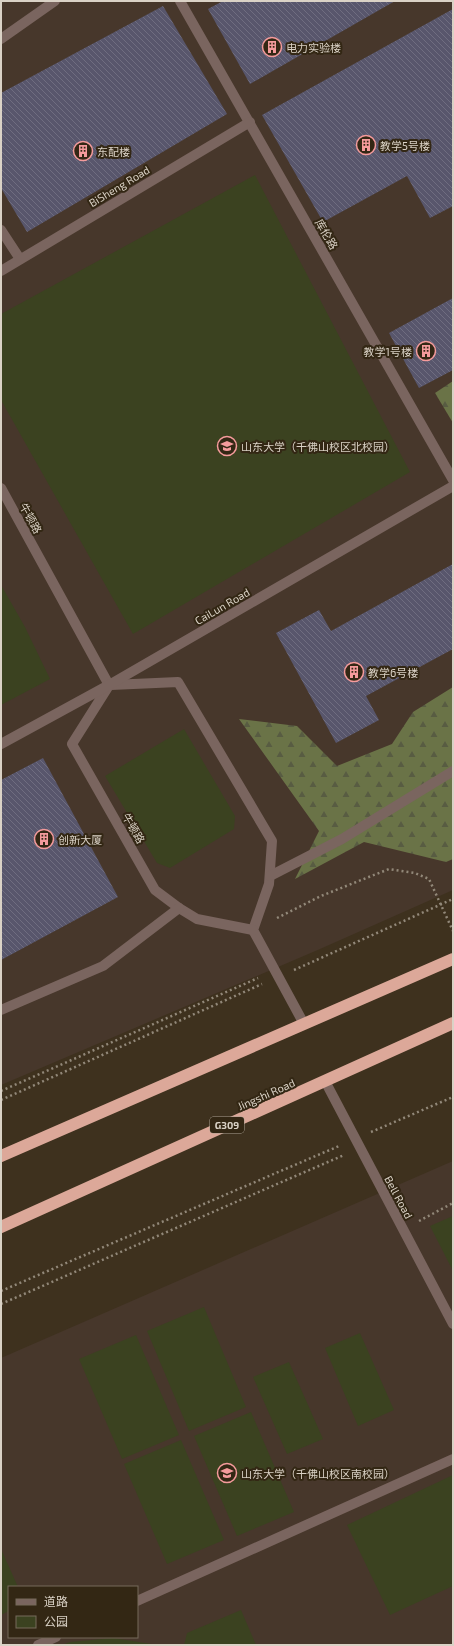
<svg xmlns="http://www.w3.org/2000/svg" width="454" height="1646" font-family="'Exo 2','Noto Sans SC',sans-serif">
  <style>
    .education { fill: #47372b; fill-rule: evenodd }
    .green { fill: #3b4220 }
    .forest { fill: url(#forest-firs) }
    .building { fill: url(#building-back-hatch) }
    .lines { fill: none; stroke-linecap: round; stroke-linejoin: round }
    .path { stroke: #928879; stroke-width: 2.5; stroke-dasharray: 2 3; stroke-linecap: butt }
    .minor { stroke: #7a655f; stroke-width: 10 }
    .highway { stroke: #dca899; stroke-width: 12 }
    .labels { text-anchor: middle; dominant-baseline: central; stroke-width: 4; stroke-linejoin: round; paint-order: stroke }
    .shield { fill: #332714; stroke: #a89f91; stroke-width: 1 }
    .shield-label { font-size: 10px; font-weight: bold; fill: #dad2c6 }
    .poi-label { font-size: 11px; fill: #dad2c6; stroke: #332714; text-anchor: start }
    .street-label { font-size: 11px; fill: #dad2c6; stroke: #332714 }
  </style>
  <defs>
    <pattern id="forest-firs" width="22" height="20" patternUnits="userSpaceOnUse"><rect width="22" height="20" fill="#6a7347"/><path d="M5 1l3.5 6h-7zM16 11l3.5 6h-7z" fill="#585c42"/></pattern>
    <pattern id="building-back-hatch" width="6" height="6" patternUnits="userSpaceOnUse"><rect width="6" height="6" fill="#58566c"/><path d="M-1 5l2 2M0 0l6 6M5-1l2 2" fill="none" stroke="#6f6d80"/></pattern>
  </defs>
  <rect width="100%" height="100%" fill="#3e311e"/>
  <g class="education">
    <path d="M 1,1 L 453,1 L 453,890 L 320,949 L 1,1085 Z"/>
    <path d="M 453,1161 L 453,1645 L 1,1645 L 1,1358 ZM 9,1587 L 137,1587 L 137,1637 L 9,1637 Z"/>
  </g>
  <g class="green">
    <path d="M 255,175 L 410,472 L 133,634 L 1,400 L 1,314 Z"/>
    <path d="M 1,585 L 25,627 L 50,679 L 1,705 Z"/>
    <path d="M 184,729 L 235,816 L 234,829 L 170,868 L 157,863 L 105,776 Z"/>
    <path d="M 453,1216 L 453,1271 L 430,1226 Z"/>
    <path d="M 204,1307 L 246,1407 L 189,1431 L 147,1331 Z"/>
    <path d="M 360,1333 L 394,1410 L 358,1426 L 325,1348 Z"/>
    <path d="M 136,1335 L 179,1435 L 122,1459 L 79,1359 Z"/>
    <path d="M 289,1362 L 323,1439 L 287,1454 L 253,1377 Z"/>
    <path d="M 251,1412 L 294,1512 L 237,1536 L 194,1436 Z"/>
    <path d="M 181,1440 L 224,1540 L 167,1564 L 124,1464 Z"/>
    <path d="M 453,1475 L 453,1586 L 390,1615 L 347,1525 Z"/>
    <path d="M 1,1549 L 18,1587 L 9,1587 L 9,1611 L 1,1615 Z"/>
    <path d="M 241,1610 L 256,1645 L 184,1645 L 187,1633 Z"/>
    <path d="M 113,1638 L 158,1645 L 62,1645 L 70,1642 Z"/>
  </g>
  <g class="forest">
    <path d="M 453,381 L 453,423 L 435,393 Z"/>
    <path d="M 453,687 L 453,859 L 446,862 L 364,842 L 295,879 L 319,831 L 239,719 L 297,726 L 337,766 L 392,744 L 413,712 Z"/>
  </g>
  <g class="building">
    <path d="M 223,1 L 395,1 L 250,84 L 208,9 Z"/>
    <path d="M 163,6 L 227,114 L 27,232 L 1,188 L 1,93 Z"/>
    <path d="M 453,9 L 453,206 L 430,218 L 407,176 L 323,222 L 262,115 Z"/>
    <path d="M 453,298 L 453,370 L 419,388 L 389,333 Z"/>
    <path d="M 453,564 L 453,649 L 366,696 L 379,720 L 336,743 L 276,633 L 319,610 L 331,631 Z"/>
    <path d="M 43,758 L 118,897 L 1,960 L 1,780 Z"/>
  </g>
  <g class="lines">
    <g class="path">
      <path d="M 277,918 L 321,896 L 389,869 L 415,873 L 429,879 L 453,931"/>
      <path d="M 294,970 L 453,899"/>
      <path d="M 1,1091 L 258,978"/>
      <path d="M 1,1100 L 262,984"/>
      <path d="M 371,1132 L 453,1097"/>
      <path d="M 419,1221 L 453,1203"/>
      <path d="M 1,1291 L 339,1146"/>
      <path d="M 1,1304 L 344,1155"/>
    </g>
    <g class="minor">
      <path d="M 180,1 L 453,480"/>
      <path d="M 1,39 L 55,1"/>
      <path d="M 1,230 L 20,259"/>
      <path d="M 1,271 L 250,122"/>
      <path d="M 1,488 L 109,685"/>
      <path d="M 111,685 L 178,682 L 272,841 L 269,884 L 253,930 L 304,1024"/>
      <path d="M 108,687 L 72,744 L 155,890 L 179,908 L 197,919 L 253,930"/>
      <path d="M 1,744 L 109,685 L 453,486"/>
      <path d="M 270,876 L 342,839 L 453,771"/>
      <path d="M 1,1010 L 103,966 L 179,908"/>
      <path d="M 325,1081 L 453,1324"/>
      <path d="M 137,1601 L 453,1459"/>
      <path d="M 38,1645 L 56,1637"/>
    </g>
    <g class="highway">
      <path d="M 1,1156 L 453,959"/>
      <path d="M 1,1227 L 453,1023"/>
    </g>
  </g>
  <defs>
    <symbol id="building-ring" viewBox="-11 -11 22 22"><circle r="9.5" fill="#332714" stroke="#f59b9c" stroke-width="1.5"/><path d="M-4-6H4V6H1V3H-1V6H-4ZM-2.5-4.3h1.7v1.8h-1.7ZM.8-4.3h1.7v1.8H.8ZM-2.5-1h1.7V.8h-1.7ZM.8-1h1.7V.8H.8Z" fill="#f59b9c"/></symbol>
    <symbol id="university-ring" viewBox="-11 -11 22 22"><circle r="9.5" fill="#332714" stroke="#f59b9c" stroke-width="1.5"/><path d="M0-5L7-2L0 1L-7-2ZM-4 1L0 2.5L4 1V4Q0 6-4 4Z" fill="#f59b9c"/></symbol>
  </defs>
  <g fill-rule="evenodd">
    <use href="#building-ring" x="261" y="36" width="22" height="22"/>
    <use href="#building-ring" x="355" y="134" width="22" height="22"/>
    <use href="#building-ring" x="72" y="140" width="22" height="22"/>
    <use href="#building-ring" x="415" y="340" width="22" height="22"/>
    <use href="#university-ring" x="216" y="435" width="22" height="22"/>
    <use href="#building-ring" x="343" y="661" width="22" height="22"/>
    <use href="#building-ring" x="33" y="828" width="22" height="22"/>
    <use href="#university-ring" x="216" y="1462" width="22" height="22"/>
  </g>
  <g class="labels">
    <rect class="shield" x="210" y="1117" width="34" height="16" rx="3"/>
    <g class="shield-label">
      <text x="227" y="1125">G309</text>
    </g>
    <g class="poi-label">
      <text x="286" y="47">电力实验楼</text>
      <text x="380" y="145">教学5号楼</text>
      <text x="97" y="151">东配楼</text>
      <text x="412" y="351" text-anchor="end">教学1号楼</text>
      <text x="241" y="446">山东大学（千佛山校区北校园）</text>
      <text x="368" y="672">教学6号楼</text>
      <text x="58" y="839">创新大厦</text>
      <text x="241" y="1473">山东大学（千佛山校区南校园）</text>
    </g>
    <g class="street-label">
      <text transform="translate(119 186) rotate(-31)">BiSheng Road</text>
      <text transform="translate(327 234) rotate(60)">库伦路</text>
      <text transform="translate(31 518) rotate(61)">牛顿路</text>
      <text transform="translate(222 606) rotate(-30)">CaiLun Road</text>
      <text transform="translate(134 828) rotate(60)">牛顿路</text>
      <text transform="translate(266 1094) rotate(-24)">Jingshi Road</text>
      <text transform="translate(399 1197) rotate(62)">Bell Road</text>
    </g>
  </g>
  <rect width="454" height="1646" fill="none" stroke="#dad2c6" stroke-width="4"/>
  <rect x="8" y="1586" width="130" height="52" fill="#332714" stroke="#766b5b"/>
  <rect x="16" y="1599" width="20" height="6" fill="#7a655f" stroke="#766b5b"/>
  <text x="44" y="1606" font-size="12" fill="#dad2c6">道路</text>
  <rect x="16" y="1616" width="20" height="12" fill="#3b4220" stroke="#766b5b"/>
  <text x="44" y="1626" font-size="12" fill="#dad2c6">公园</text>
</svg>
